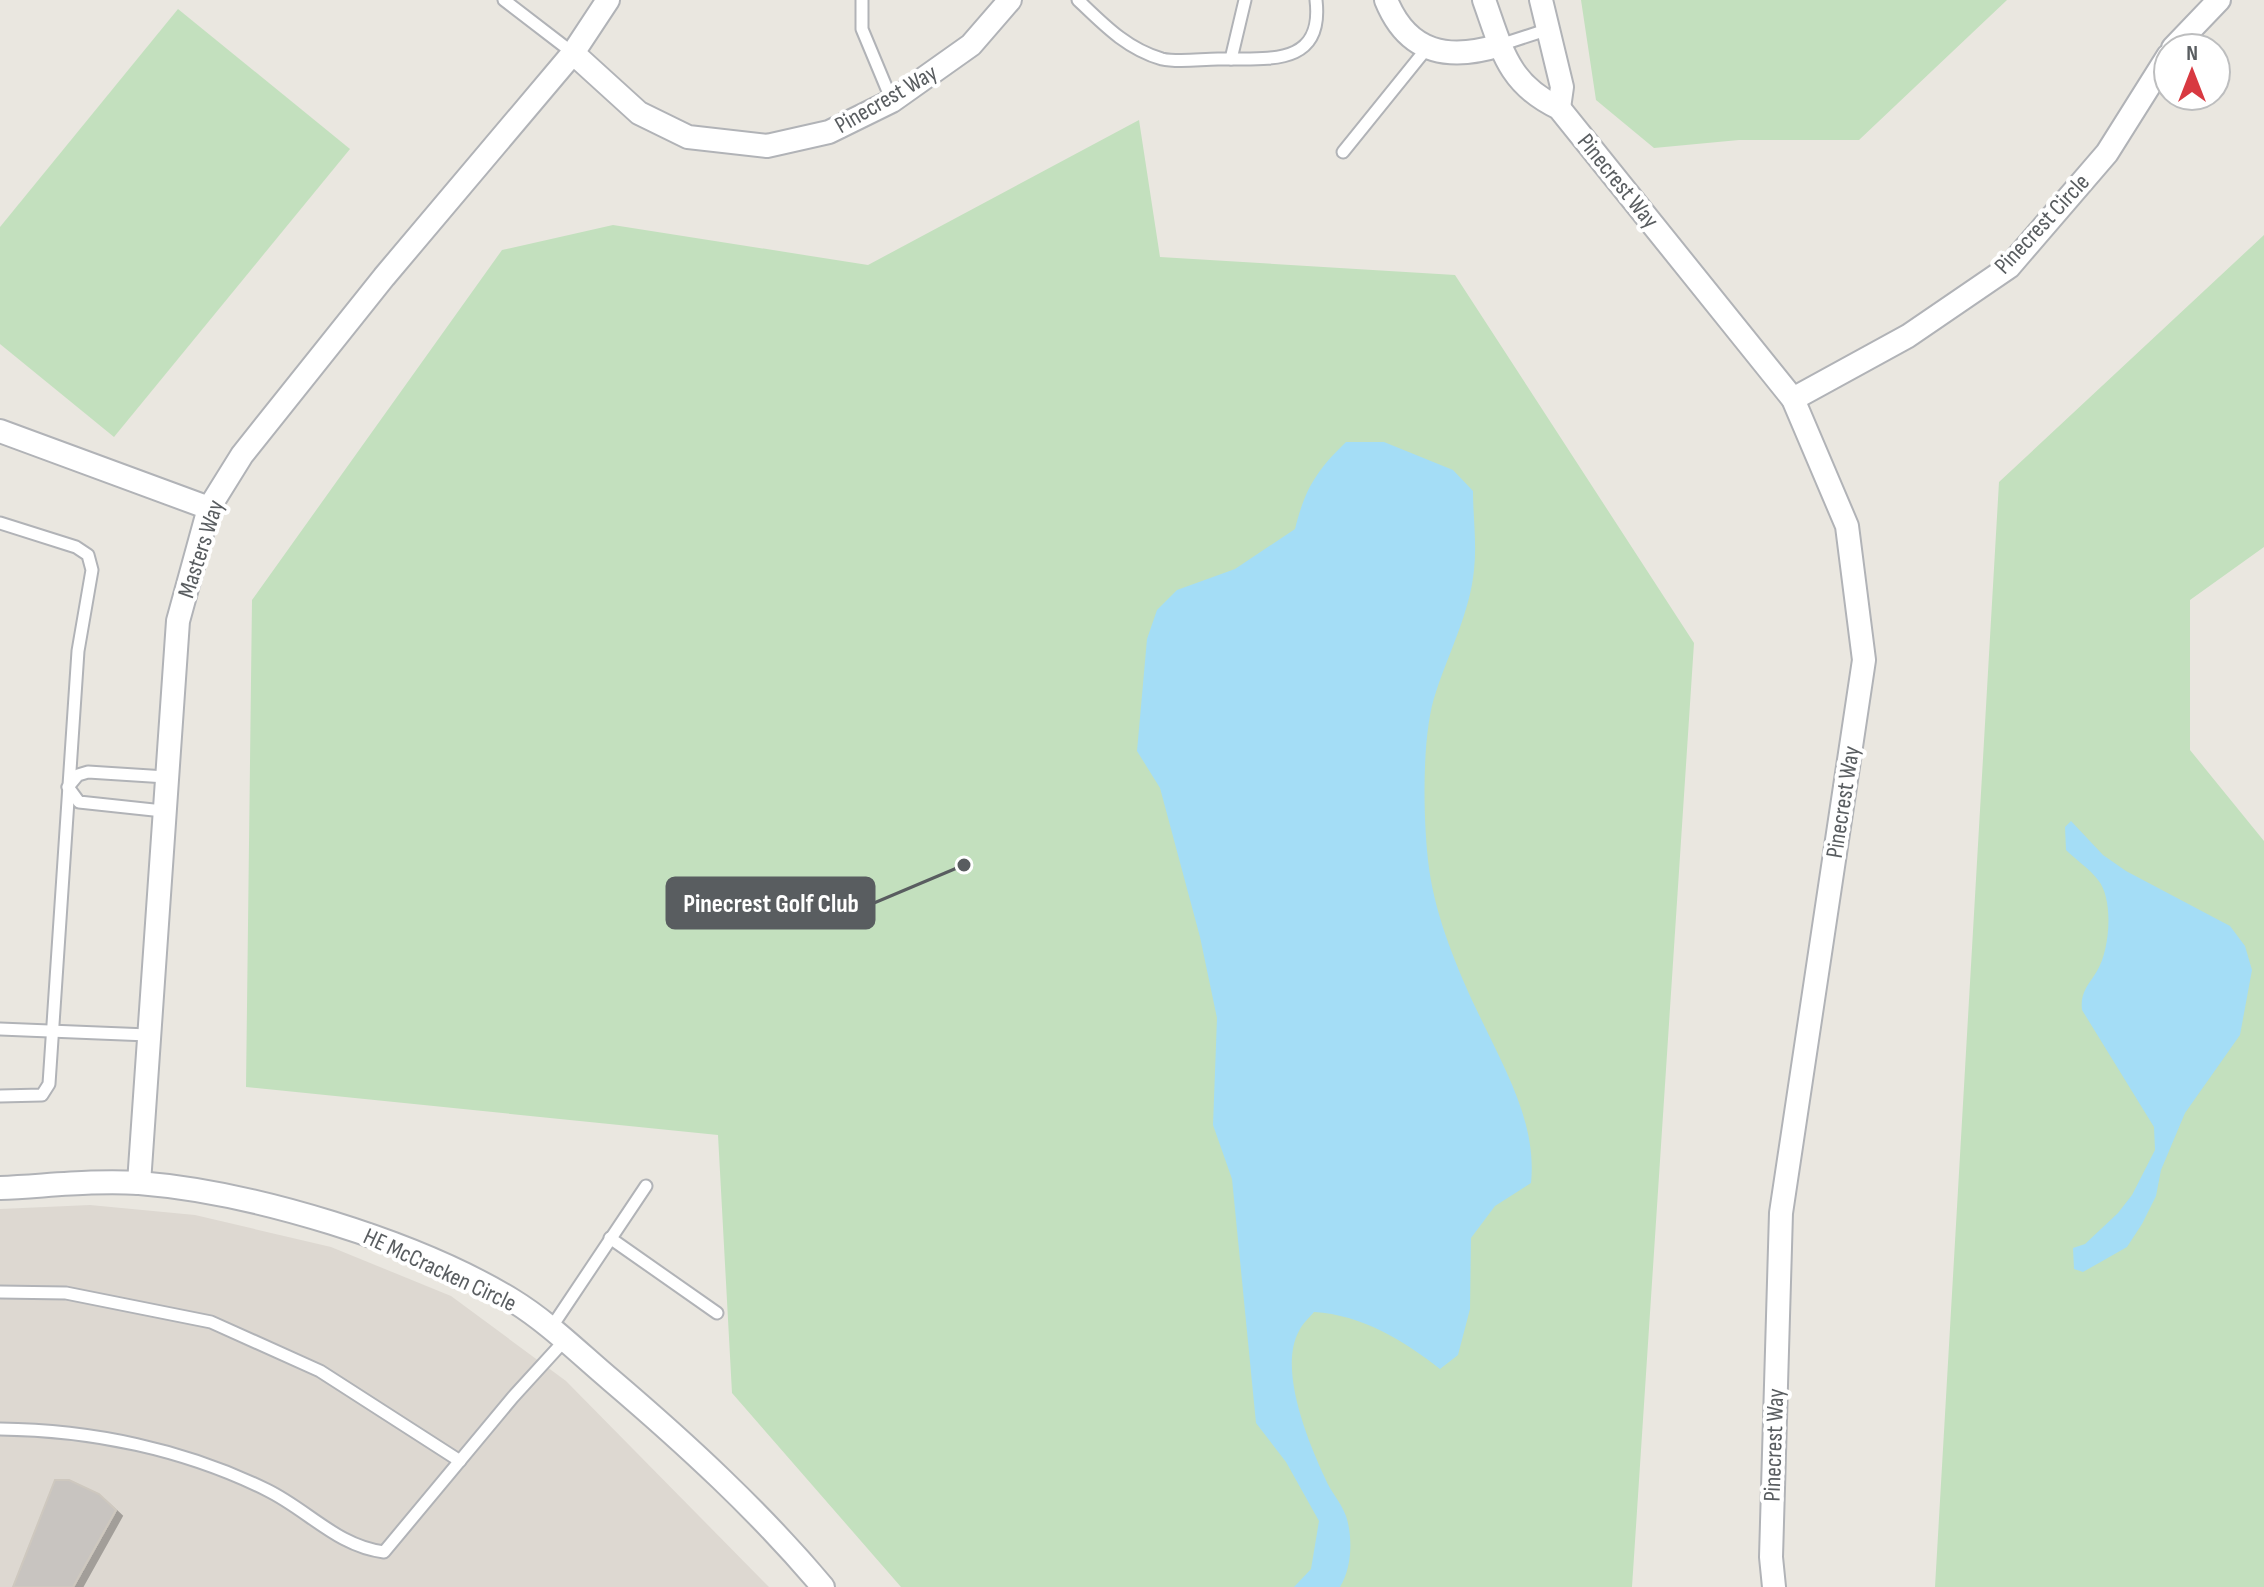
<svg xmlns="http://www.w3.org/2000/svg" width="2264" height="1587" font-family="'Sofia Sans Condensed',sans-serif">
  <style>
    .education { fill: #ddd8d1 }
    .green { fill: #c3e0be }
    .water { fill: #a4ddf6 }
    .building { fill: #c8c4c0; stroke: #cec8bf; stroke-width: 2; filter: url(#shadow) }
    .lines { fill: none; stroke-linecap: round; stroke-linejoin: round }
    .service-casing { stroke: #b1b3b7; stroke-width: 15 }
    .minor-casing { stroke: #b1b3b7; stroke-width: 26 }
    .service { stroke: #fff; stroke-width: 11 }
    .minor { stroke: #fff; stroke-width: 22 }
    .labels { text-anchor: middle; dominant-baseline: central; stroke-width: 8; stroke-linejoin: round; paint-order: stroke }
    .street-label { font-size: 24px; fill: #595d60; stroke: #fff }
    .leader { fill: none; stroke: #595d60; stroke-width: 3 }
    .callout-dot { fill: #595d60; stroke: #fff; stroke-width: 3 }
    .callout { fill: #595d60; stroke: #595d60; stroke-width: 3 }
    .callout-label { font-size: 26px; text-anchor: middle; font-weight: bold; fill: #fff }
  </style>
  <defs>
    <filter id="shadow"><feDropShadow dx="6" dy="6" stdDeviation="0" flood-color="#0004"/></filter>
  </defs>
  <rect width="100%" height="100%" fill="#eae7e0"/>
  <path class="education" d="M 90,1205 L 195,1215 L 331,1247 L 451,1296 L 566,1381 L 769,1587 L 0,1587 L 0,1209 Z"/>
  <g class="green">
    <path d="M 1581,0 L 2007,0 L 1859,140 L 1739,140 L 1654,148 L 1596,100 Z"/>
    <path d="M 178,9 L 350,149 L 114,437 L 0,344 L 0,227 Z"/>
    <path d="M 1139,120 L 1160,257 L 1455,275 L 1694,643 L 1632,1587 L 901,1587 L 732,1393 L 718,1135 L 246,1087 L 252,600 L 502,250 L 613,225 L 868,265 Z"/>
    <path d="M 2264,235 L 2264,547 L 2190,600 L 2190,750 L 2264,841 L 2264,1587 L 1935,1587 L 1999,482 Z"/>
  </g>
  <g class="water">
    <path d="M 1346,442 L 1384,442 L 1453,470 L 1473,491 C 1473,517 1477,544 1474,570 C 1470,612 1449,652 1436,692 C 1421,734 1423,823 1429,868 C 1436,920 1460,976 1483,1023 C 1507,1073 1537,1126 1531,1183 L 1495,1206 L 1471,1238 L 1470,1309 L 1458,1355 L 1440,1369 C 1403,1340 1362,1315 1314,1312 C 1309,1318 1302,1324 1299,1331 C 1278,1369 1308,1441 1325,1478 C 1330,1491 1341,1502 1346,1516 C 1353,1537 1352,1568 1340,1587 L 1294,1587 L 1311,1569 L 1319,1521 L 1286,1462 L 1256,1423 L 1232,1179 L 1213,1125 L 1217,1018 L 1200,937 L 1160,788 L 1137,751 L 1147,639 L 1157,610 L 1177,590 L 1235,569 L 1295,529 C 1305,489 1316,471 1346,442 Z"/>
    <path d="M 2071,821 L 2103,855 L 2126,871 L 2230,926 L 2245,946 L 2252,970 L 2240,1035 L 2185,1113 L 2161,1170 L 2156,1196 L 2142,1224 L 2127,1247 L 2083,1272 L 2074,1269 L 2073,1248 L 2085,1244 L 2118,1213 L 2132,1195 L 2155,1150 L 2154,1127 L 2082,1010 C 2080,992 2088,986 2097,971 C 2110,950 2114,899 2098,880 C 2090,869 2076,860 2066,850 L 2065,827 Z"/>
  </g>
  <path class="building" d="M 55,1480 L 69,1480 L 99,1494 L 116,1510 L 73,1587 L 13,1587 Z"/>
  <g class="lines">
    <defs>
      <g id="service">
        <path d="M 504,0 L 573,53"/>
        <path d="M 862,0 L 862,29 L 892,101"/>
        <path d="M 1078,0 C 1104,25 1127,49 1162,59 C 1179,63 1201,59 1218,59 C 1266,58 1324,68 1316,0"/>
        <path d="M 1500,45 L 1549,29"/>
        <path d="M 1231,59 L 1245,0"/>
        <path d="M 1343,152 L 1427,48"/>
        <path d="M 0,523 L 76,547 L 88,555 L 92,570 L 78,651 L 49,1084 L 42,1095 L 0,1096"/>
        <path d="M 163,811 L 79,802 L 68,787 L 78,775 L 88,772 L 166,777"/>
        <path d="M 0,1029 L 148,1035"/>
        <path d="M 610,1238 L 717,1313"/>
        <path d="M 0,1292 L 66,1293 L 211,1322 L 320,1371 L 460,1461"/>
        <path d="M 551,1328 L 646,1186"/>
        <path d="M 0,1429 C 91,1430 184,1449 267,1490 C 308,1510 337,1546 384,1552 L 513,1397 L 565,1340"/>
      </g>
      <g id="minor">
        <path d="M 1386,0 C 1408,54 1449,61 1500,45"/>
        <path d="M 1484,0 C 1502,50 1508,84 1559,108 L 1793,399 L 1847,526 L 1864,660 L 1781,1213 L 1771,1557 L 1774,1587"/>
        <path d="M 1541,0 L 1562,87 L 1559,108"/>
        <path d="M 2173,48 L 2219,0"/>
        <path d="M 573,53 L 639,113 L 688,137 L 767,146 L 829,132 L 892,101 L 971,45 L 1010,0"/>
        <path d="M 1793,399 L 1908,336 L 2009,267 L 2107,153 L 2168,56"/>
        <path d="M 0,431 L 209,508"/>
        <path d="M 139,1183 L 178,621 L 209,508 L 242,455 L 384,277 L 573,53 L 608,0"/>
        <path d="M 0,1188 C 46,1186 94,1180 139,1183 C 252,1192 415,1241 512,1300 C 548,1322 579,1353 611,1380 C 686,1444 759,1511 823,1587"/>
      </g>
    </defs>
    <use href="#service" class="service-casing"/>
    <use href="#minor" class="minor-casing"/>
    <use href="#service" class="service"/>
    <use href="#minor" class="minor"/>
  </g>
  <g class="labels">
    <g class="street-label">
      <text transform="translate(886 99) rotate(-30)">Pinecrest Way</text>
      <text transform="translate(1618 181) rotate(51)">Pinecrest Way</text>
      <text transform="translate(2042 224) rotate(-47)">Pinecrest Circle</text>
      <text transform="translate(201 549) rotate(-72)">Masters Way</text>
      <text transform="translate(1843 802) rotate(-81)">Pinecrest Way</text>
      <text transform="translate(440 1270) rotate(25)">HE McCracken Circle</text>
      <text transform="translate(1774 1445) rotate(-88)">Pinecrest Way</text>
    </g>
  </g>
  <path class="leader" d="M964 865L874 903"/>
  <circle class="callout-dot" cx="964" cy="865" r="8"/>
  <rect class="callout" x="667" y="878" width="207" height="50" rx="8"/>
  <g class="callout-label">
    <text x="771" y="912">Pinecrest Golf Club</text>
  </g>
  <g transform="translate(2192 72)"><circle r="38" fill="#ffffff" stroke="#bdbebf" stroke-width="2"/>
  <path d="M0-6L14 30L0 20L-14 30Z" fill="#d83941"/>
  <text y="-12" font-size="22" font-weight="bold" text-anchor="middle" fill="#595d60">N</text>
  </g>
</svg>
